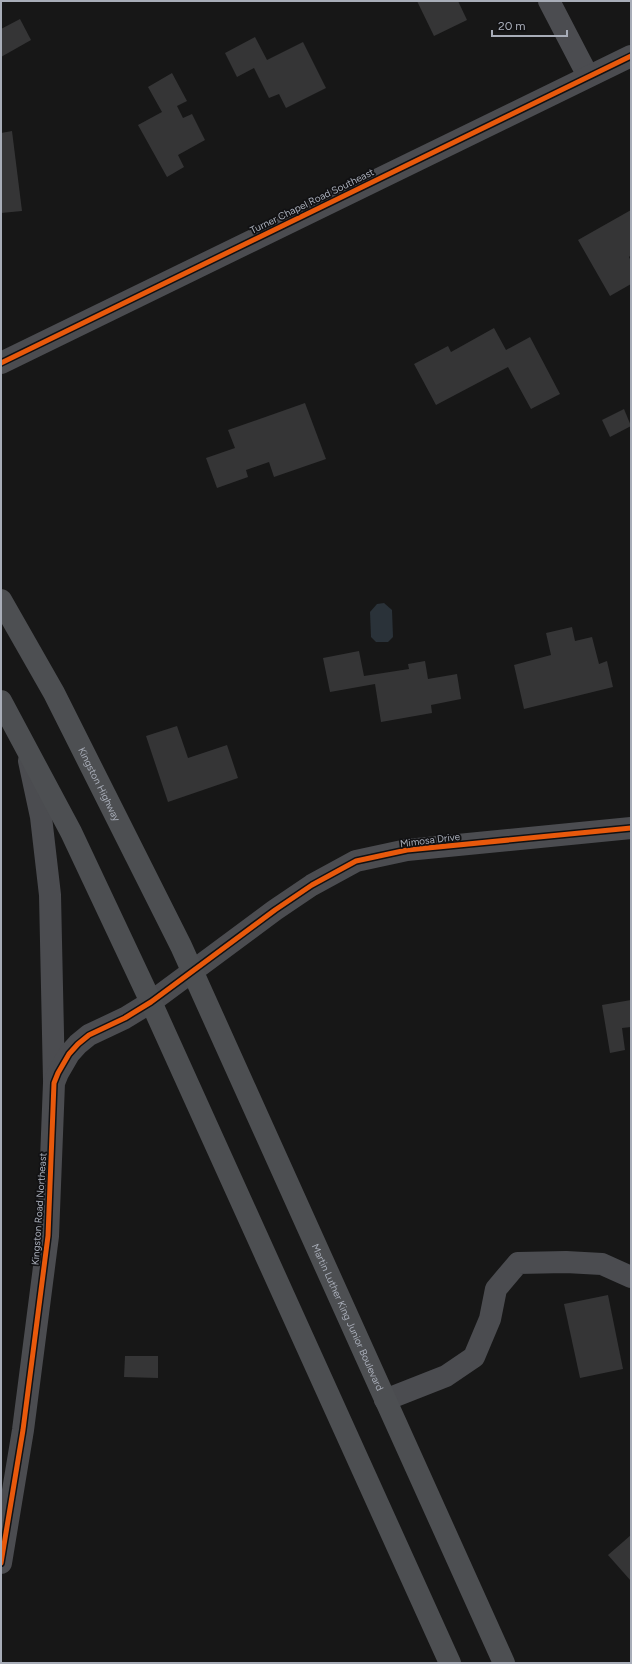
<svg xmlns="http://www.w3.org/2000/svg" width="632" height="1664" font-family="Figtree,sans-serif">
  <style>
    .water { fill: #2a3239 }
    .building { fill: #353536 }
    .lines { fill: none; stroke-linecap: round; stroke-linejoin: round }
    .minor { stroke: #4b4c50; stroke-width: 22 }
    .major { stroke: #4d4f52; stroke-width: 22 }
    .cycleway-casing { stroke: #111113; stroke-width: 8 }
    .cycleway { stroke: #e8590c; stroke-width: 5 }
    .labels { text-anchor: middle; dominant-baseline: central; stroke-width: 3.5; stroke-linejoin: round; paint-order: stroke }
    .street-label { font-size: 10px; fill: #a8adb8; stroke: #111113 }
  </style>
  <rect width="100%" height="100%" fill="#171717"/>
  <path class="water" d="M 384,603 L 392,610 L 393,637 L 388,642 L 376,642 L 371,637 L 370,612 L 377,604 Z"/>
  <g class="building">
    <path d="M 417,1 L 458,1 L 467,20 L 434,36 Z"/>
    <path d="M 20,19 L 31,40 L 1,57 L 1,29 Z"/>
    <path d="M 255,37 L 267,60 L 303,42 L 326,88 L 286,108 L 279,94 L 269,98 L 254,68 L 237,77 L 225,53 Z"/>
    <path d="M 172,73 L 187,101 L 177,106 L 183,118 L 192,114 L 205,140 L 178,155 L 184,167 L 167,177 L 138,125 L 162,112 L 148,87 Z"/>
    <path d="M 12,131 L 22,211 L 1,213 L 1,133 Z"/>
    <path d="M 631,210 L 631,255 L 629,257 L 631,261 L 631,284 L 610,296 L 578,240 Z"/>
    <path d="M 494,328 L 506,350 L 530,337 L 560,394 L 531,409 L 508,367 L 436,405 L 414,364 L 448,346 L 451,352 Z"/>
    <path d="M 305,403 L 326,459 L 274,477 L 269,462 L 246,470 L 248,477 L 217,488 L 206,458 L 235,448 L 228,430 Z"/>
    <path d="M 624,409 L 631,426 L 610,437 L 602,420 Z"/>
    <path d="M 572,627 L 575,641 L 592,637 L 599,664 L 607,661 L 613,687 L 524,709 L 514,665 L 551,655 L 546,633 Z"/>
    <path d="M 359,651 L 364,676 L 409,669 L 408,664 L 425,661 L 428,679 L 457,674 L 461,699 L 431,705 L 432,713 L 381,722 L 375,684 L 330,692 L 323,658 Z"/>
    <path d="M 177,726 L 188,758 L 227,745 L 238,778 L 168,802 L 146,736 Z"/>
    <path d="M 631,1000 L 631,1027 L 622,1028 L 625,1050 L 610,1053 L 602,1005 Z"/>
    <path d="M 608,1295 L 623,1369 L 580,1378 L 564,1304 Z"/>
    <path d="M 125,1356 L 158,1356 L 158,1378 L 124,1377 Z"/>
    <path d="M 631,1535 L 631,1581 L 608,1555 Z"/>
  </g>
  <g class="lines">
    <g class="minor">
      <path d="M 549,1 L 588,76"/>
      <path d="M 1,363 L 631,56"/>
      <path d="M 29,761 L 41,817 L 50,895 L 54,1080"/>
      <path d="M 385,1400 L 446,1376 L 474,1357 L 490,1319 L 496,1289 L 518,1263 L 566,1262 L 602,1264 L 631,1277"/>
      <path d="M 1,1563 L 23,1430 L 48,1236 L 54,1083 L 58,1073 L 69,1054 L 78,1044 L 89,1035 L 125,1018 L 151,1002 L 275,910 L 312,885 L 356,861 L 407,850 L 631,828"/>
    </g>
    <g class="major">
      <path id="s1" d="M 1,600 L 54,693 L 181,946 L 504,1663"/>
      <path d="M 1,701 L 71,832 L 151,1002 L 450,1663"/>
    </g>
    <defs>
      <g id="cycleway">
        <path d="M 1,363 L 631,56"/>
        <path d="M 1,1563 L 23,1430 L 48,1236 L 54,1083 L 58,1073 L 69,1054 L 78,1044 L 89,1035 L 125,1018 L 151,1002 L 275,910 L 312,885 L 356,861 L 407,850 L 631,828"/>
      </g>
    </defs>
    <use href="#cycleway" class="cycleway-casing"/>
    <use href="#cycleway" class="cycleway"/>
  </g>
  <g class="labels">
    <g class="street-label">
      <text transform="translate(312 201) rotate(-26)">Turner Chapel Road Southeast</text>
      <text stroke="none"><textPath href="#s1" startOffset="209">Kingston Highway</textPath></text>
      <text transform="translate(430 840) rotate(-7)">Mimosa Drive</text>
      <text transform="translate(39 1209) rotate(-86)">Kingston Road Northeast</text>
      <text stroke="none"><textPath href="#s1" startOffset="797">Martin Luther King Junior Boulevard</textPath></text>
    </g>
  </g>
  <rect width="632" height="1664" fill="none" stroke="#a8adb8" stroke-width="4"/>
  <path d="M492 30v6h75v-6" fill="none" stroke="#a8adb8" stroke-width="2"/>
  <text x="498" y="30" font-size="12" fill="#a8adb8" stroke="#111113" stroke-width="3" paint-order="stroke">20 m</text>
</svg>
